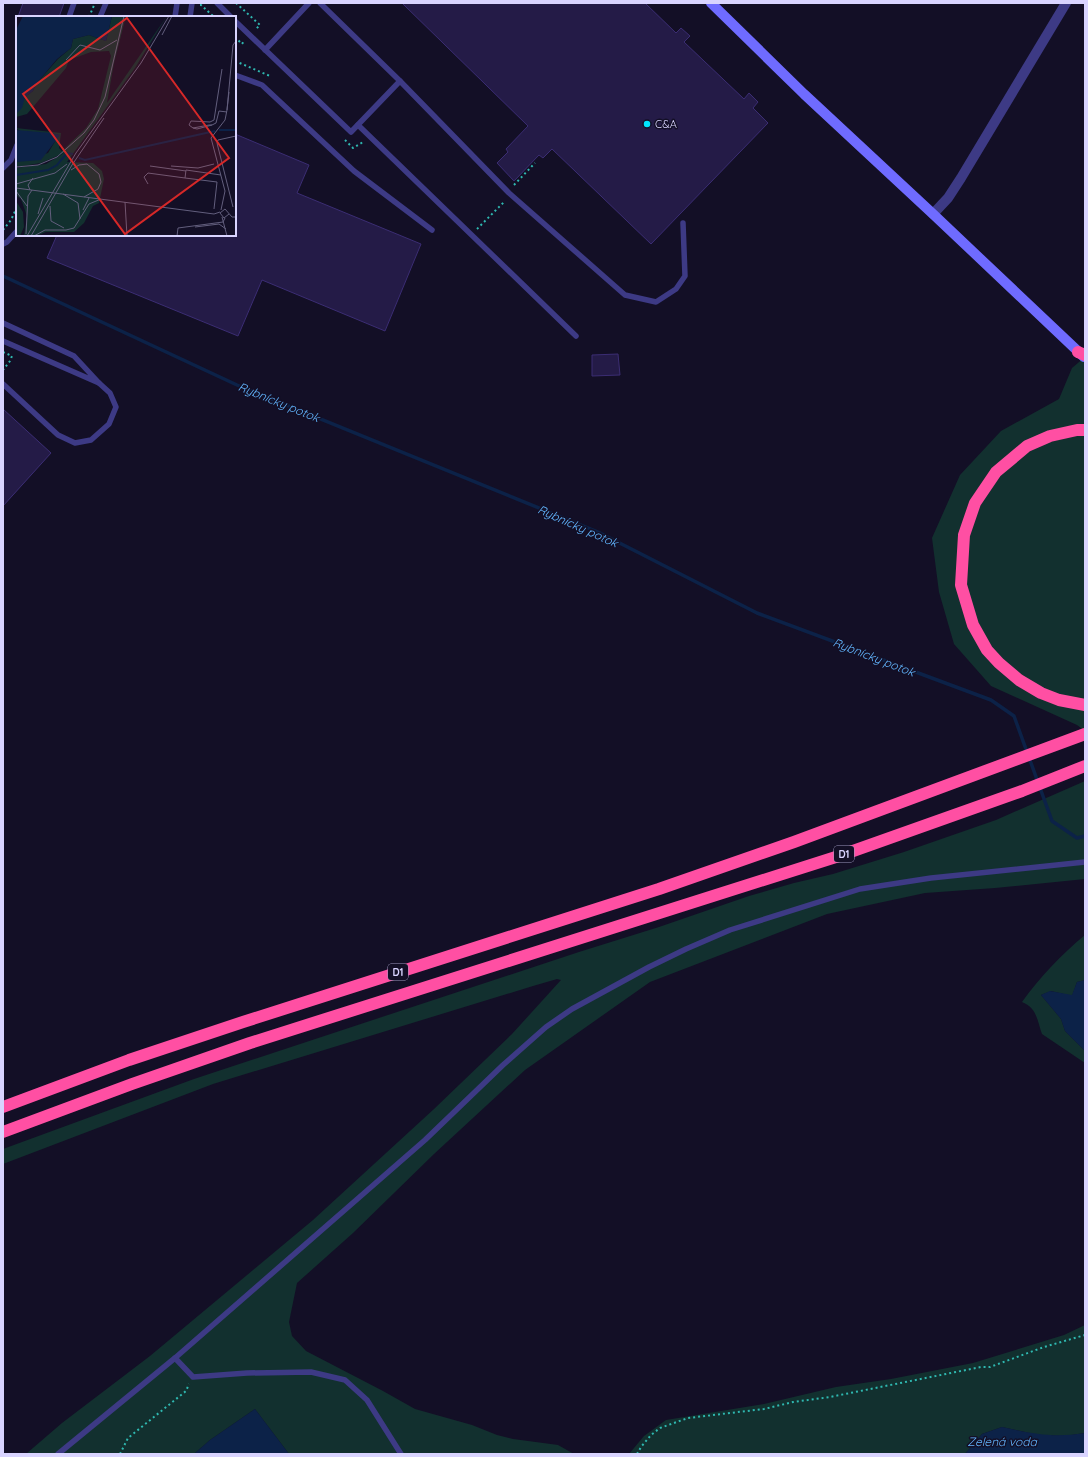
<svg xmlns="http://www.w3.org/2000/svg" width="1088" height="1457" font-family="Quicksand,sans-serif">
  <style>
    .green { fill: #12302f }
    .water { fill: #0c2248 }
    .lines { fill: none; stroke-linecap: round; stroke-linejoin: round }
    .stream { stroke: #0c2248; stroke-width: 3.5 }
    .building { fill: #241b47; stroke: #3b2d73 }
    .path { stroke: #2fb8b0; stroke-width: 2; stroke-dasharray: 2 3; stroke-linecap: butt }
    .lane { stroke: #3d3a85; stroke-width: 5.5 }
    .street { stroke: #3d3a85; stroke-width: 10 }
    .secondary { stroke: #6f6bff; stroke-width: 10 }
    .highway { stroke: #ff4fa3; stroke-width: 12 }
    .poi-dot { fill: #00e5ff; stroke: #130f26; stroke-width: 1.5 }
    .labels { text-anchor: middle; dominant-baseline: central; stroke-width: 3; stroke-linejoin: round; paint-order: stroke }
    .shield { fill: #130f26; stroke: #9e99be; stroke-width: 1 }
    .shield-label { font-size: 10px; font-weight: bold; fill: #d9d4ff }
    .poi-label { font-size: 11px; fill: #d9d4ff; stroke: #130f26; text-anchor: start }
    .water-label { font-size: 12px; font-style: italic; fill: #62b6ff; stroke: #130f26 }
    .inset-river { fill: none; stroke: #0c2248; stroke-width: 2 }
    .inset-road { fill: none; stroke: #625e7d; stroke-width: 1 }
    .view { fill: #d62828; fill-opacity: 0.15; stroke: #d62828; stroke-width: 2 }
    .inset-edge { fill: none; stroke: #d9d4ff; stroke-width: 2 }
  </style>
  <rect width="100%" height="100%" fill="#130f26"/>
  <g class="green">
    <path d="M 1085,357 L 1085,731 L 1077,725 L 991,686 L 954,644 L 939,592 L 932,538 L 960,475 L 1001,431 L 1059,399 L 1072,368 Z"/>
    <path d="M 1085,781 L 1085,879 L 995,888 L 925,893 L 827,914 L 650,982 L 525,1070 L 434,1154 L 353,1233 L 297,1283 L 289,1322 L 292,1336 L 306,1351 L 383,1391 L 415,1409 L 472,1425 L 497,1435 L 513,1439 L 558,1445 L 574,1454 L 289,1454 L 255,1409 L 210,1440 L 194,1454 L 26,1454 L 62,1423 L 150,1356 L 313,1220 L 434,1109 L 512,1034 L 561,980 L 557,979 L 533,986 L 213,1084 L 3,1164 L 3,1149 L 194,1079 L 579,952 L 659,927 L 749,896 L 794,883 L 833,874 L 904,852 L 996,820 Z"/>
    <path d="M 1085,935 L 1085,980 L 1077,982 L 1072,996 L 1051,991 L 1041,995 L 1061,1019 L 1065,1031 L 1085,1051 L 1085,1063 L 1042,1034 C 1037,1020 1037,1008 1022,1002 C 1039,978 1063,953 1085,935 Z"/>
    <path d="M 1085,1325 L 1085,1433 L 1065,1436 L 1038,1435 L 1002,1427 L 982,1434 L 965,1454 L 629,1454 L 644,1436 L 666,1420 L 764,1404 L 836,1387 L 891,1379 L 973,1363 L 1064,1335 Z"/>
  </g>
  <g class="water">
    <path d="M 1085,980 L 1085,1051 L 1065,1031 L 1061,1019 L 1041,995 L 1050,991 L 1072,995 L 1077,982 Z"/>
    <path d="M 255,1409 L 289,1454 L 194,1454 L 210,1440 Z"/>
    <path d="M 1002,1427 C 1034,1434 1053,1438 1085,1433 L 1085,1454 L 965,1454 L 982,1434 Z"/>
  </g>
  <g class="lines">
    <path class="stream" d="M 3,276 L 237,385 L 598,532 L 757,613 L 991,700 L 1014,716 L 1052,821 L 1077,838 L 1085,836"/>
  </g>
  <g class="building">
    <path d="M 23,3 L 64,3 L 59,17 L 18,17 Z"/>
    <path d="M 402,3 L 645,3 L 676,33 L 681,28 L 690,36 L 684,42 L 744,99 L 749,93 L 758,102 L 753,108 L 768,123 L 651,244 L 552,149 L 543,158 L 539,155 L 514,181 L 497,163 L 508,152 L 506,149 L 528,126 Z"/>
    <path d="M 235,134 L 309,165 L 297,193 L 421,244 L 385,331 L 262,280 L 238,336 L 47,258 L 57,235 L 235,235 Z"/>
    <path d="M 618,354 L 620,375 L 592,376 L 592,355 Z"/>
    <path d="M 3,409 L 51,453 L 3,506 Z"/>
  </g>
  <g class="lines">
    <g class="path">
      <path d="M 236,3 L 260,25 L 256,29"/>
      <path d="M 200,5 L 201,5 L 214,17"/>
      <path d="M 89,17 L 95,3"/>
      <path d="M 235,37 L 242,44 L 244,41"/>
      <path d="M 235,61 L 270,76"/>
      <path d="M 345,140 L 353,148 L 363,142"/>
      <path d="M 514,185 L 535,163"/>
      <path d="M 477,229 L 505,201"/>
      <path d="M 3,230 L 11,220 L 17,207"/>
      <path d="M 3,352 L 12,356 L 10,361 L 3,370"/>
      <path d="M 120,1454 L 128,1438 L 186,1391 L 189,1384"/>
      <path d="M 637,1454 L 641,1447 L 651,1435 L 660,1428 L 688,1418 L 764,1409 L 793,1402 L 830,1397 L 981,1367 L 990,1367 L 1044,1347 L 1085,1335"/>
    </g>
    <g class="lane">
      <path d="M 217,3 L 231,17"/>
      <path d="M 320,3 L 400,81"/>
      <path d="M 69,17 L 74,3"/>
      <path d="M 100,17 L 106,3"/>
      <path d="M 175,17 L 177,3"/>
      <path d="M 190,17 L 192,3"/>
      <path d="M 235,21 L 351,132 L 400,81 L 509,193 L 625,295 L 656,302 L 676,289 L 685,276 L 683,223"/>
      <path d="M 265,50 L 309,3"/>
      <path d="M 235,75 L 262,85 L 354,171 L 432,230"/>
      <path d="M 358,125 L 576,336"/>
      <path d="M 3,168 L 11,160 L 17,145"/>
      <path d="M 3,244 L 7,242 L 17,231"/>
      <path d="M 3,323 L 74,356 L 99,383 L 3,341"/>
      <path d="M 3,384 L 58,435 L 75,443 L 91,440 L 109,424 L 116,407 L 110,393 L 99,383"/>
      <path d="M 175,1358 L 193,1377 L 247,1373 L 311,1372 L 345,1380 L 367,1400 L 401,1454"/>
      <path d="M 58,1454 L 175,1358 L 425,1140 L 503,1065 L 546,1027 L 572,1009 L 649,967 L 686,949 L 730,930 L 860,889 L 931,878 L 1085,862"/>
    </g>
    <path class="street" d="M 933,214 L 948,198 L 961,178 L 1066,3"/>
    <path class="secondary" d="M 711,3 L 804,94 L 933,214 L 1084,357"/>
    <g class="highway">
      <path d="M 1078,352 L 1085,355"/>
      <path d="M 1085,430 L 1077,430 L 1050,436 L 1027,446 L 996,472 L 975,503 L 964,535 L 961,585 L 973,625 L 987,650 L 999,663 L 1019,680 L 1041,693 L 1059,700 L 1085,705"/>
      <path d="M 3,1107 L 129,1060 L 243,1022 L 659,889 L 794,842 L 1085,734"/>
      <path d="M 3,1132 L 132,1084 L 250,1043 L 839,856 L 1022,791 L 1085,766"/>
    </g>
  </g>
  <circle class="poi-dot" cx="647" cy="124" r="4"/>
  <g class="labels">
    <g class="shield">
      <rect x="834" y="846" width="20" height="16" rx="3"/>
      <rect x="388" y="964" width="20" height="16" rx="3"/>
    </g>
    <g class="shield-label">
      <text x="844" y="854">D1</text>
      <text x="398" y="972">D1</text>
    </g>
    <g class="poi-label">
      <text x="655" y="124">C&amp;A</text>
    </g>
    <g class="water-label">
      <text transform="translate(279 402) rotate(22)">Rybnícky potok</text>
      <text transform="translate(578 526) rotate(24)">Rybnícky potok</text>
      <text transform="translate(874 657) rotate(21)">Rybnícky potok</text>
      <text x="1002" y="1441">Zelená voda</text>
    </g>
  </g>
  <g transform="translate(16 16)">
    <rect width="220" height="220" fill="#130f26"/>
    <path d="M 96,0 L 110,0 L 98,47 L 91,87 L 151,0 L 119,52 L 51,146 L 77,147 L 86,155 L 88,163 L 83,187 L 77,190 L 68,207 L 58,216 L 30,216 L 20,220 L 8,220 L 11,200 L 5,183 L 0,179 L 0,152 L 30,148 L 48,137 L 25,147 L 0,151 L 0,146 L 32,137 L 43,119 L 4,115 L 0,112 L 45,117 L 43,132 L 46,135 L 70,112 L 82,93 L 95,40 L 93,35 L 75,36 L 53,44 L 50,52 L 11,98 L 0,101 L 0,98 L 9,81 L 17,75 L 20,68 L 42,43 L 55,32 L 57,23 L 73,19 L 90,25 ZM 0,185 L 7,196 L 8,211 L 4,220 L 0,220 Z" fill="#12302f"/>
    <path d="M 7,0 L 96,0 L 90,25 L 73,19 L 57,23 L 55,32 L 41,43 L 20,68 L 17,75 L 9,81 L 6,92 L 0,98 L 0,14 ZM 0,114 L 35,117 L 44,119 L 25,144 L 0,146 Z" fill="#0c2248"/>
    <path class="inset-river" d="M 203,114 L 220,114M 63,142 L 69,144 L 199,115M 0,159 L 32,154 L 41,149 L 51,137 L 57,138"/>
    <path class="inset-road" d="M 146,19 L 156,0M 50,44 L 64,29 L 84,34 L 101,24M 213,76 L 211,94 L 217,29 L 220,25M 196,109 L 181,113 L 177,112 L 193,109 ZM 196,109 L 200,107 L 203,95 L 211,96M 177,112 L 173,109 L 175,105 L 194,106 L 198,104 L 206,53M 134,150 L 170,155M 155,150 L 182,152 L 198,148M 0,151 L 22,149 L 41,141 L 68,117 L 78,104 L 89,81 L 108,0M 55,154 L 63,149 L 71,148 L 83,158 L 85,166 L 82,173 L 68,181M 169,162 L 201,166 L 198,193M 0,168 L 39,157 L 51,148M 132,168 L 128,161 L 132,157 L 169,162 L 170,154 L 205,159M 0,172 L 198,198 L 204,196M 14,174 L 12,169 L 17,162M 0,175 L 11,190M 47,178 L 62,187 L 64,203M 109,186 L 111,220M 34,190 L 35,205 L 48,212M 217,191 L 201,127 L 202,124 L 220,120M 67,194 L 73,182M 205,194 L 209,175 L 195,122 L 209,104 L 211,94M 22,198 L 27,182M 213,198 L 208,202 L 204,197 L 209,193 L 216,201 L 220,201M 206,201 L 211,220M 179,211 L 203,208 L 210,213M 10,218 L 12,180 L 16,174M 11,220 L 60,137 L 125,47 L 153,0M 15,220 L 56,149 L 88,102M 18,220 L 29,214 L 50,214 L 58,212 L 73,188 L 85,183M 161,220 L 162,212 L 207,206 L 209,202"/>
    <path class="view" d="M 111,2 L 213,142 L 109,218 L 7,78 Z"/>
    <rect width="220" height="220" class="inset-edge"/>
  </g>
  <rect width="1088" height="1457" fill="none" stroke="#d9d4ff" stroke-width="8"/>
</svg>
